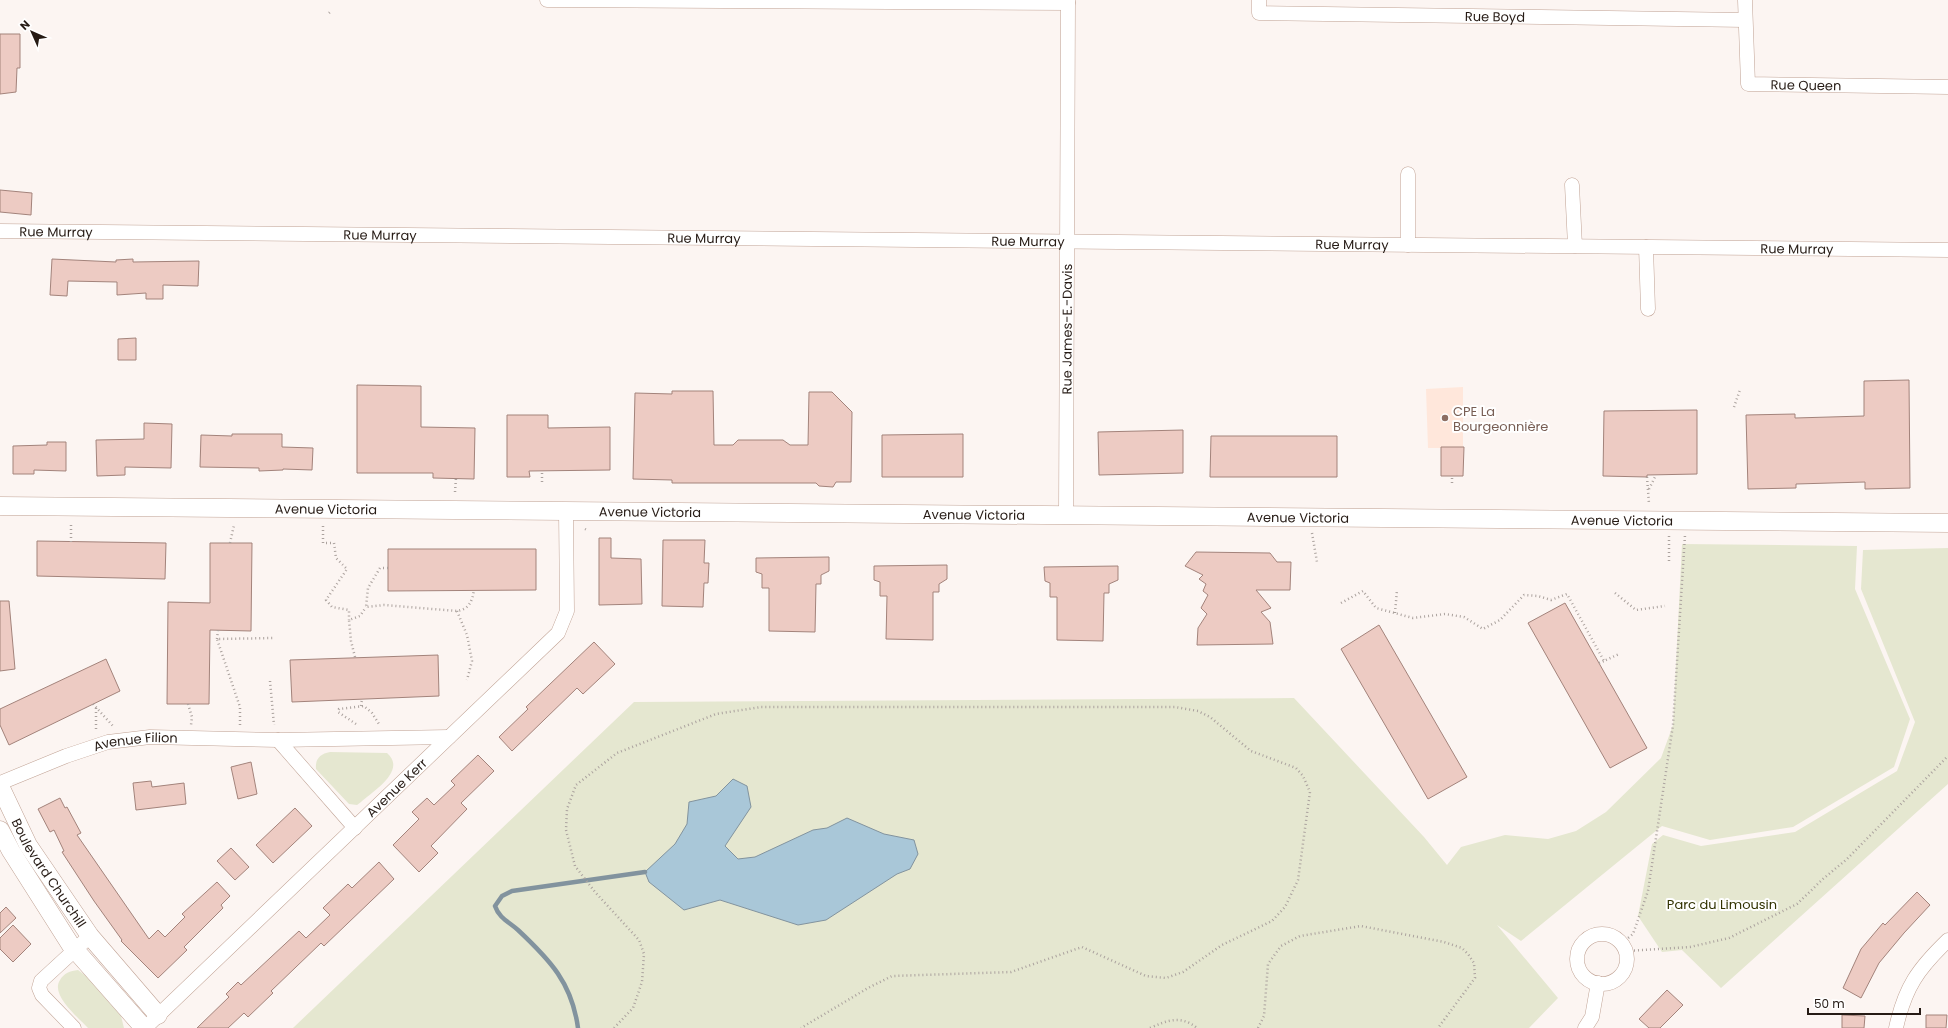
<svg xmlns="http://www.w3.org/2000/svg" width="1948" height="1028" font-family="Poppins,sans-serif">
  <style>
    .built { fill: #ffe7db }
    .green { fill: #e5e7d0 }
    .water { fill: #a9c7d8; stroke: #82939e }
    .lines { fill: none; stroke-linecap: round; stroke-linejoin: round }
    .stream { stroke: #82939e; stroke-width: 4.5 }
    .building { fill: #edcbc3; stroke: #a3837b }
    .minor-casing { stroke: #c0a294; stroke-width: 15 }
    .tertiary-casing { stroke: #c0a294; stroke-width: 19 }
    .path { stroke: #aba29e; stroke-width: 2.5; stroke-dasharray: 1 3; stroke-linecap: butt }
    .minor { stroke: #fff; stroke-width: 14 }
    .tertiary { stroke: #fff; stroke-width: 18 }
    .education-dot { fill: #8d6e63; stroke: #fff; stroke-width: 1.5 }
    .labels { text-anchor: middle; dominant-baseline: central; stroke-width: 4; stroke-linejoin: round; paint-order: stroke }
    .street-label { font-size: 13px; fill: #261b15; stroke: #fff }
    .education-label { font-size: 13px; fill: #785e54; stroke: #fff; text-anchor: start }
    .park-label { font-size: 13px; fill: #313200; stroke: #fff }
  </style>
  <rect width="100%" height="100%" fill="#fcf5f2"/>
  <path class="built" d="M 1463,387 L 1463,476 L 1441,476 L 1441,448 L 1428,448 L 1426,389 Z"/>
  <g class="green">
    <path d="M 1682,544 L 1857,546 L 1855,589 L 1910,719 L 1894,767 L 1793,827 L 1710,840 L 1662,826 L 1521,941 L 1497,925 L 1558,998 L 1529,1028 L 293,1028 L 634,702 L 1294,698 L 1424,837 L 1447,865 L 1461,847 L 1505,835 L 1548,839 L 1576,831 L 1606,812 L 1661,758 L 1673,725 Z"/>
    <path d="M 1948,548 L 1948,784 L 1721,988 L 1682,950 L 1662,952 L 1638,916 L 1652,844 L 1663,835 L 1701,846 L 1795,832 L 1897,771 L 1915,722 L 1861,589 L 1863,550 Z"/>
    <path d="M 330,752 L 387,753 C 407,770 374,791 361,802 L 357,805 L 349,804 L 316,769 C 315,759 320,754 330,752 Z"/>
    <path d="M 78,970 L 86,976 L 121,1016 L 124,1028 L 88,1028 C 78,1017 50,995 60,980 C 64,973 70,971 78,970 Z"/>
  </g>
  <path class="water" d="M 733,779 L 747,786 L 751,807 L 725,846 L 738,859 L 755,857 L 813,830 L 827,828 L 847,818 L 884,834 L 914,840 L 918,854 L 910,869 L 897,874 L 826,920 L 798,925 L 720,900 L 684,910 L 649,882 L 645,872 L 675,844 L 687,824 L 689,802 L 716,796 Z"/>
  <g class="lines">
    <path class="stream" d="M 578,1028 C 572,983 550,960 518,930 C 509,922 499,918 495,906 L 502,896 L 512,891 L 645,872"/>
  </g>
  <g class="building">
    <path d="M 0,34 L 20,34 L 20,68 L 17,68 L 16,92 L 0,94 Z"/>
    <path d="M 0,190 L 32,193 L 31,215 L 0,212 Z"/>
    <path d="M 52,259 L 116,262 L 116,260 L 133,259 L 133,262 L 199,261 L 198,286 L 163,285 L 163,299 L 146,299 L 146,293 L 117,295 L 117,282 L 68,281 L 67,296 L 50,295 Z"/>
    <path d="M 136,338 L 136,360 L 118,360 L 118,339 Z"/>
    <path d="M 1909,380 L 1910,488 L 1865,489 L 1865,482 L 1796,484 L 1796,488 L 1748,489 L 1746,415 L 1795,414 L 1795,418 L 1864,416 L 1864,381 Z"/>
    <path d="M 357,385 L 421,386 L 421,427 L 475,428 L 474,479 L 433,478 L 433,473 L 357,473 Z"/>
    <path d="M 672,391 L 713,391 L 714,445 L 733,445 L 738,440 L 783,440 L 790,445 L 808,445 L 809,392 L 832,392 L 852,412 L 851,482 L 836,482 L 833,487 L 819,486 L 816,483 L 672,483 L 672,480 L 633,479 L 635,393 L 672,394 Z"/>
    <path d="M 1697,410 L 1697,474 L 1647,475 L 1647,477 L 1603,476 L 1604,411 Z"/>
    <path d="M 507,415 L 548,415 L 548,428 L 610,427 L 610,470 L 529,471 L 530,477 L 507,477 Z"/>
    <path d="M 144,423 L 172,424 L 171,468 L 125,467 L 125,475 L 97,476 L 96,440 L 144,439 Z"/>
    <path d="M 1183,430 L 1183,473 L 1099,475 L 1098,432 Z"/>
    <path d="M 232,434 L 282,434 L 282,447 L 313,448 L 312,470 L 283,469 L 283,470 L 259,471 L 259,468 L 200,467 L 201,435 L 232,436 Z"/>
    <path d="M 963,434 L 963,477 L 882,477 L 882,435 Z"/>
    <path d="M 1211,436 L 1337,436 L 1337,477 L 1210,477 Z"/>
    <path d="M 47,442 L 66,442 L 66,471 L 34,470 L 34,474 L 13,474 L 13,446 L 47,445 Z"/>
    <path d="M 1441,447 L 1464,447 L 1463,476 L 1441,476 Z"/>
    <path d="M 599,538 L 611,538 L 611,558 L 641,559 L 642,604 L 599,605 Z"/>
    <path d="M 663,540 L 705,540 L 704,563 L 709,563 L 708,583 L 704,583 L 703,607 L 662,606 Z"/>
    <path d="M 37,541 L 166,543 L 165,579 L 37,576 Z"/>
    <path d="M 210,543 L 252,543 L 251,631 L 210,630 L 209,704 L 167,704 L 168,602 L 210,603 Z"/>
    <path d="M 388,549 L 536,549 L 536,590 L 388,591 Z"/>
    <path d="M 1196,552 L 1270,553 L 1277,562 L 1291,562 L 1290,590 L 1256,590 L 1271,608 L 1261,612 L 1270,622 L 1273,644 L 1197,645 L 1198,628 L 1207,614 L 1201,608 L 1208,595 L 1203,591 L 1206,584 L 1199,579 L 1203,575 L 1185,566 Z"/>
    <path d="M 829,557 L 829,571 L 821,575 L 821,584 L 816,584 L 815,632 L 769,631 L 769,588 L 762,588 L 762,574 L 756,572 L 756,558 Z"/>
    <path d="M 947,565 L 947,579 L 939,584 L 939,592 L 933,592 L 933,640 L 886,639 L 887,596 L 880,596 L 880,582 L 874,580 L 874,566 Z"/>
    <path d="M 1118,566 L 1118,580 L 1109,584 L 1109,593 L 1104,593 L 1103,641 L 1057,640 L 1057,597 L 1050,597 L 1050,583 L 1045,581 L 1044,567 Z"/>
    <path d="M 0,601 L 9,601 L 15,669 L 0,671 Z"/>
    <path d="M 1565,603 L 1647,748 L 1610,768 L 1528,623 Z"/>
    <path d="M 1379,625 L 1467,777 L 1428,799 L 1341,649 Z"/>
    <path d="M 594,642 L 615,664 L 583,694 L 577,688 L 512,751 L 499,737 L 528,709 L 526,707 Z"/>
    <path d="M 438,655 L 439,696 L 292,702 L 290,660 Z"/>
    <path d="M 106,659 L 120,691 L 9,745 L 0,725 L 0,709 Z"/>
    <path d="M 478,755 L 494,771 L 461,803 L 467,809 L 431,846 L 438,853 L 419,872 L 393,845 L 419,819 L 412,812 L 427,798 L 434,805 L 455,785 L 451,781 Z"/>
    <path d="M 251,762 L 257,794 L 238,799 L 231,767 Z"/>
    <path d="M 151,781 L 152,787 L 184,783 L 186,804 L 136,810 L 133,783 Z"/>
    <path d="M 60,798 L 65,808 L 67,807 L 81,833 L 77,835 L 149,939 L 158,930 L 165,937 L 185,917 L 182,914 L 217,882 L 230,896 L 221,905 L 223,908 L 184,947 L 187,950 L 158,978 L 121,941 L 122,940 L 94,901 L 62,852 L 64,851 L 54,830 L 50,832 L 38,809 Z"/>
    <path d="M 295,808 L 312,826 L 273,863 L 256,845 Z"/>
    <path d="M 231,848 L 249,867 L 235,880 L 217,861 Z"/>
    <path d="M 379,862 L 394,879 L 324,946 L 321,943 L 271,991 L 273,993 L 248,1017 L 244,1013 L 228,1028 L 197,1028 L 229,997 L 226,994 L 238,982 L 241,985 L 299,931 L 306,938 L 330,915 L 323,908 L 348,884 L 352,888 Z"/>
    <path d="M 1917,892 L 1930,905 L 1904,933 L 1879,963 L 1861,998 L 1843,988 L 1861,949 L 1883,923 L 1885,925 Z"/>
    <path d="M 6,907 L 16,918 L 0,933 L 0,913 Z"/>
    <path d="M 13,925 L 31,944 L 13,962 L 0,949 L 0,938 Z"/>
    <path d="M 1667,990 L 1683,1005 L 1660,1028 L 1649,1028 L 1639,1019 Z"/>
    <path d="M 1842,1015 L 1865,1016 L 1864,1028 L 1842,1028 Z"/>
    <path d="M 1926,1015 L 1947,1015 L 1946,1028 L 1926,1028 Z"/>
  </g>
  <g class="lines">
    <defs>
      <g id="minor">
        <path d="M 547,0 L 1068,3"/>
        <path id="s1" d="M 1259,0 L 1259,13 L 1745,20"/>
        <path id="s2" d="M 1745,0 L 1748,84 L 1948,87"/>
        <path d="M 1408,174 L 1408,245"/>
        <path d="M 1572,185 L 1575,246"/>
        <path id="s3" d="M 0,231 L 1948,250"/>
        <path d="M 1646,247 L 1648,309"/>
        <path id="s4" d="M 1066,515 L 1068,0"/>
        <path d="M 278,740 L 355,828"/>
        <path id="s5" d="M 0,783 L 66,756 L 108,742 L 150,737 L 278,740 L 449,737"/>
        <circle cx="1602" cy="959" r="25"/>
        <path d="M 74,1028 L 42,995 L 39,988 L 41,981 L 90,936"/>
        <path id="s6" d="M 145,1028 L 558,633 L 567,611 L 566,511"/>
        <path d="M 1585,1028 L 1592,1017 L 1598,983"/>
        <path d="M 1896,1028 C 1905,987 1918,969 1948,940"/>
      </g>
      <g id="tertiary">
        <path id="s7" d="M 0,506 L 1948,523"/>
        <path id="s8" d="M 0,786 L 28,845 L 90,936 L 158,1015"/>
        <path d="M 0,830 L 11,851 L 70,944 L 144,1028"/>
      </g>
    </defs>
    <use href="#minor" class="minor-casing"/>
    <use href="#tertiary" class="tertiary-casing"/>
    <g class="path">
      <path d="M 329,13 L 330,12"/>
      <path d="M 1734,407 L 1740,390"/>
      <path d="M 1647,477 L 1649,504"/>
      <path d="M 542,482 L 542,471"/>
      <path d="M 1452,483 L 1452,476"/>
      <path d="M 1649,489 L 1656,475"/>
      <path d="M 455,492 L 456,478"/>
      <path d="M 323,526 L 323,543 L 334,543 L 336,558 L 347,569 L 326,600 L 332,607 L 349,610 L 349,620"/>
      <path d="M 585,529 L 587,530"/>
      <path d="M 1312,533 L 1317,562"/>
      <path d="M 1669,536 L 1669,562"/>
      <path d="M 71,542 L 71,524"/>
      <path d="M 230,543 L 234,525"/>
      <path d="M 388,568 L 380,568 L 368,588 L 366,607 L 384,605 L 457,611 C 469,609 472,602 474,590"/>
      <path d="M 1615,593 L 1636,610 L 1665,606"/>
      <path d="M 1341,603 L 1363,591 L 1376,608 L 1413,618 L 1445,614 L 1464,617 L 1483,629 L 1500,620 L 1524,595 L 1538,596 L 1551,600 L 1567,594 L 1604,661 L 1619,654"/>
      <path d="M 457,611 L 467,635 L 472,661 L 467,680"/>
      <path d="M 1395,613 L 1397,590"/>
      <path d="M 217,639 L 218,630"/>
      <path d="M 355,657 L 351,641 L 349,620 L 360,616 L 366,607"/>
      <path d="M 1599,663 L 1604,661"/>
      <path d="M 270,681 L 274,725"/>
      <path d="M 93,704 L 113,726"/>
      <path d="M 188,704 L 192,717 L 191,725"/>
      <path d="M 361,706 L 362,699"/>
      <path d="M 96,708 L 96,731"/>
      <path d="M 356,724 L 338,712 L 339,709 L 364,706 L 372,713 L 379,724"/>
      <path d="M 240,725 L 240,707 L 217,639 L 274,638"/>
      <path d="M 1622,943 L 1633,934 L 1648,891 L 1673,725 L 1685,535"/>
      <path d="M 1626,951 L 1690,947 L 1729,938 L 1797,904 L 1823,879 L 1847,859 L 1948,756"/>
      <path d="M 614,1028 L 633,1008 L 642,982 L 644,954 L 639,940 L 595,892 L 575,866 L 566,830 L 567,809 L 576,785 L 617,753 L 716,714 L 761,707 L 1175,707 L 1198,711 L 1210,717 L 1251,751 L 1296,768 L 1303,776 L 1310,792 L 1298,880 L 1285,907 L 1272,921 L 1222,945 L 1183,972 L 1166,978 L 1146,976 L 1082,947 L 1011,972 L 892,976 L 868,988 L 801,1028"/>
      <path d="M 1150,1028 C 1168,1020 1181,1015 1197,1028"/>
      <path d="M 1258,1028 L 1264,1016 L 1268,964 L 1281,946 L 1300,936 L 1361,926 L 1444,942 L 1462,948 L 1468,954 L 1474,963 L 1475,978 L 1438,1028"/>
    </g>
    <use href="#minor" class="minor"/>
    <use href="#tertiary" class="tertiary"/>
  </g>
  <circle class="education-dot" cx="1445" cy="418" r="4"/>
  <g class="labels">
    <g class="street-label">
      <text stroke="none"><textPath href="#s1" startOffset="249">Rue Boyd</textPath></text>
      <text stroke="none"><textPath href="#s2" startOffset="142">Rue Queen</textPath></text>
      <text stroke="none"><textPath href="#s3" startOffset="56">Rue Murray</textPath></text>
      <text stroke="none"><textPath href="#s3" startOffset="380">Rue Murray</textPath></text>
      <text stroke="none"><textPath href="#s3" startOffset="704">Rue Murray</textPath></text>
      <text stroke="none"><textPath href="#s3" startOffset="1028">Rue Murray</textPath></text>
      <text stroke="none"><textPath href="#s3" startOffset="1352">Rue Murray</textPath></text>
      <text stroke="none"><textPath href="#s3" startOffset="1797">Rue Murray</textPath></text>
      <text stroke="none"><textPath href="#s4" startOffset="186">Rue James-E.-Davis</textPath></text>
      <text stroke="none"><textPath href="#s7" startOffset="326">Avenue Victoria</textPath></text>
      <text stroke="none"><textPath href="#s7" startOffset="650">Avenue Victoria</textPath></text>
      <text stroke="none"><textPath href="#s7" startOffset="974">Avenue Victoria</textPath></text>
      <text stroke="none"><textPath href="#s7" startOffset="1298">Avenue Victoria</textPath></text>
      <text stroke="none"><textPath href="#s7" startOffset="1622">Avenue Victoria</textPath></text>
      <text stroke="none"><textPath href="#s5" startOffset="143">Avenue Filion</textPath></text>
      <text stroke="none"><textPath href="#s6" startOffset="348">Avenue Kerr</textPath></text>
      <text stroke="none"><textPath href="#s8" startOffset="100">Boulevard Churchill</textPath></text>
    </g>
    <g class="education-label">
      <text x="1453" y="411">CPE La<tspan x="1453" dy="15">Bourgeonnière</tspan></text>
    </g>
    <g class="park-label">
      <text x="1722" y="904">Parc du Limousin</text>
    </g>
  </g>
  <g transform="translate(32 32) rotate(315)" stroke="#ffffff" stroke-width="3" paint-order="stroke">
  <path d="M0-3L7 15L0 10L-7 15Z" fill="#261b15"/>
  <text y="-6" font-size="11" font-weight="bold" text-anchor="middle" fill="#261b15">N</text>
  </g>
  <path d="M1808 1008v6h112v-6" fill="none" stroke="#261b15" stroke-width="2"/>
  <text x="1814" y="1008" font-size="12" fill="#261b15" stroke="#ffffff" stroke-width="3" paint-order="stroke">50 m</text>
</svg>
